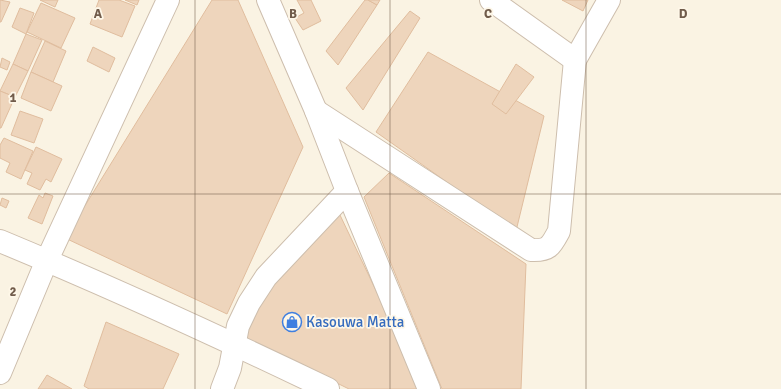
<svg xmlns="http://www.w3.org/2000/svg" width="781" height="389" font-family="Signika,sans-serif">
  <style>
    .building { fill: #eed5bc; stroke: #e0bd9e }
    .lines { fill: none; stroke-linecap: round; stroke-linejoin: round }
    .minor-casing { stroke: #cdbead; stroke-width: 24 }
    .minor { stroke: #fff; stroke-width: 22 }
    .grid { fill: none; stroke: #715c4b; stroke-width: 1; stroke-opacity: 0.55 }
    .labels { text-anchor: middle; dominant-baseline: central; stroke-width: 3.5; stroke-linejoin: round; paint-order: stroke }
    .shop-label { font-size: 15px; fill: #366cbe; stroke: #fef7e8; text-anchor: start }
    .grid-label { font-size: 13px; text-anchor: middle; font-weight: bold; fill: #715c4b; stroke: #fef7e8; stroke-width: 3.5; stroke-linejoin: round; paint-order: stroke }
  </style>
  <rect width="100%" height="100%" fill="#faf3e3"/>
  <g class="building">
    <path d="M 0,0 L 10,2 L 1,22 L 0,22 Z"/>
    <path d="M 40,0 L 58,0 L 55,7 Z"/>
    <path d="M 99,0 L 119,0 L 135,6 L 122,37 L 90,24 Z"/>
    <path d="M 125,0 L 139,0 L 137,5 Z"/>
    <path d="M 212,0 L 238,0 L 303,147 L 227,314 L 65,238 Z"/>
    <path d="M 297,0 L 311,0 L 321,21 L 303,30 L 295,18 L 304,13 Z"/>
    <path d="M 365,0 L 368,0 L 377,5 L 338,65 L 326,51 Z"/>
    <path d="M 368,0 L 380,0 L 377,5 Z"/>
    <path d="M 562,0 L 588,0 L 583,11 Z"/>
    <path d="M 41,3 L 75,18 L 61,48 L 27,32 Z"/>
    <path d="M 20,8 L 34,13 L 26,34 L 12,27 Z"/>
    <path d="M 410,11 L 420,18 L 363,110 L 346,88 Z"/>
    <path d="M 26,34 L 42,40 L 28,71 L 13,64 Z"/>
    <path d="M 45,41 L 66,51 L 53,82 L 31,72 Z"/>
    <path d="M 93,47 L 115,58 L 109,72 L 87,61 Z"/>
    <path d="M 428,52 L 544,116 L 516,231 L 376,132 Z"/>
    <path d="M 2,58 L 10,62 L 7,70 L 0,67 Z"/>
    <path d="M 13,64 L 28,71 L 15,97 L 0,91 Z"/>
    <path d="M 516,64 L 534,77 L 506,114 L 492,104 Z"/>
    <path d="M 31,72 L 62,86 L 51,111 L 21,98 Z"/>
    <path d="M 0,91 L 15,97 L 1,128 L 0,128 Z"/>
    <path d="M 20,111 L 43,119 L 34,143 L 11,135 Z"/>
    <path d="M 4,138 L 33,151 L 21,179 L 6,172 L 10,163 L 0,158 L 0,145 Z"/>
    <path d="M 36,147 L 62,159 L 51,182 L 46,179 L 40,190 L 27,184 L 32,173 L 25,170 Z"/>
    <path d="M 389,173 L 526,264 L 521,389 L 442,389 L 364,197 Z"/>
    <path d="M 45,193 L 53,196 L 42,224 L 28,218 L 39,195 L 43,198 Z"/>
    <path d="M 2,198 L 9,201 L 6,208 L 0,205 Z"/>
    <path d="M 339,213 L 423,389 L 349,389 L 238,334 L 257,296 Z"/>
    <path d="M 106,322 L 179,354 L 163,389 L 89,389 L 84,386 Z"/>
    <path d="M 47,375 L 72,389 L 38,389 Z"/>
  </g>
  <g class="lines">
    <defs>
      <g id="minor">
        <path d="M 268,0 L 316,111 L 347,191 L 429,389"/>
        <path d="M 491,0 L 575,60 L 609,0"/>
        <path d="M 316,111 L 531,250 C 549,251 551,246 559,231 L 575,60"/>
        <path d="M 0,241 C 111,287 220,337 328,389"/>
        <path d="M 0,373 L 47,260 L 168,0"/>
        <path d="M 222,389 L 230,368 L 238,326 L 249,303 L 266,277 L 347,191"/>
      </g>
    </defs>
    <use href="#minor" class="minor-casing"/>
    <use href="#minor" class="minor"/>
  </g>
  <path class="grid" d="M 195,0 L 195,389M 390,0 L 390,389M 586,0 L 586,389M 0,194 L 781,194"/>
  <defs>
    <symbol id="shop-ring" viewBox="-11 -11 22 22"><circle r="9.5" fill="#fef7e8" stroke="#3f7fe0" stroke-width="1.5"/><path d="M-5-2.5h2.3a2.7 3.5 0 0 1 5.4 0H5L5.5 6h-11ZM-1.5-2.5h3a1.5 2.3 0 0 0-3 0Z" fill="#3f7fe0"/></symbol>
  </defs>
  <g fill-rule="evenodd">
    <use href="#shop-ring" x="281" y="311" width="22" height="22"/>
  </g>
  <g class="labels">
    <g class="shop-label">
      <text x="306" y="322">Kasouwa Matta</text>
    </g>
  </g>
  <g class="grid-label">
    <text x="98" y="18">A</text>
    <text x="293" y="18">B</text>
    <text x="488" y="18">C</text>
    <text x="683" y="18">D</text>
    <text x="13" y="102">1</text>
    <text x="13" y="296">2</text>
  </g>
</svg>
